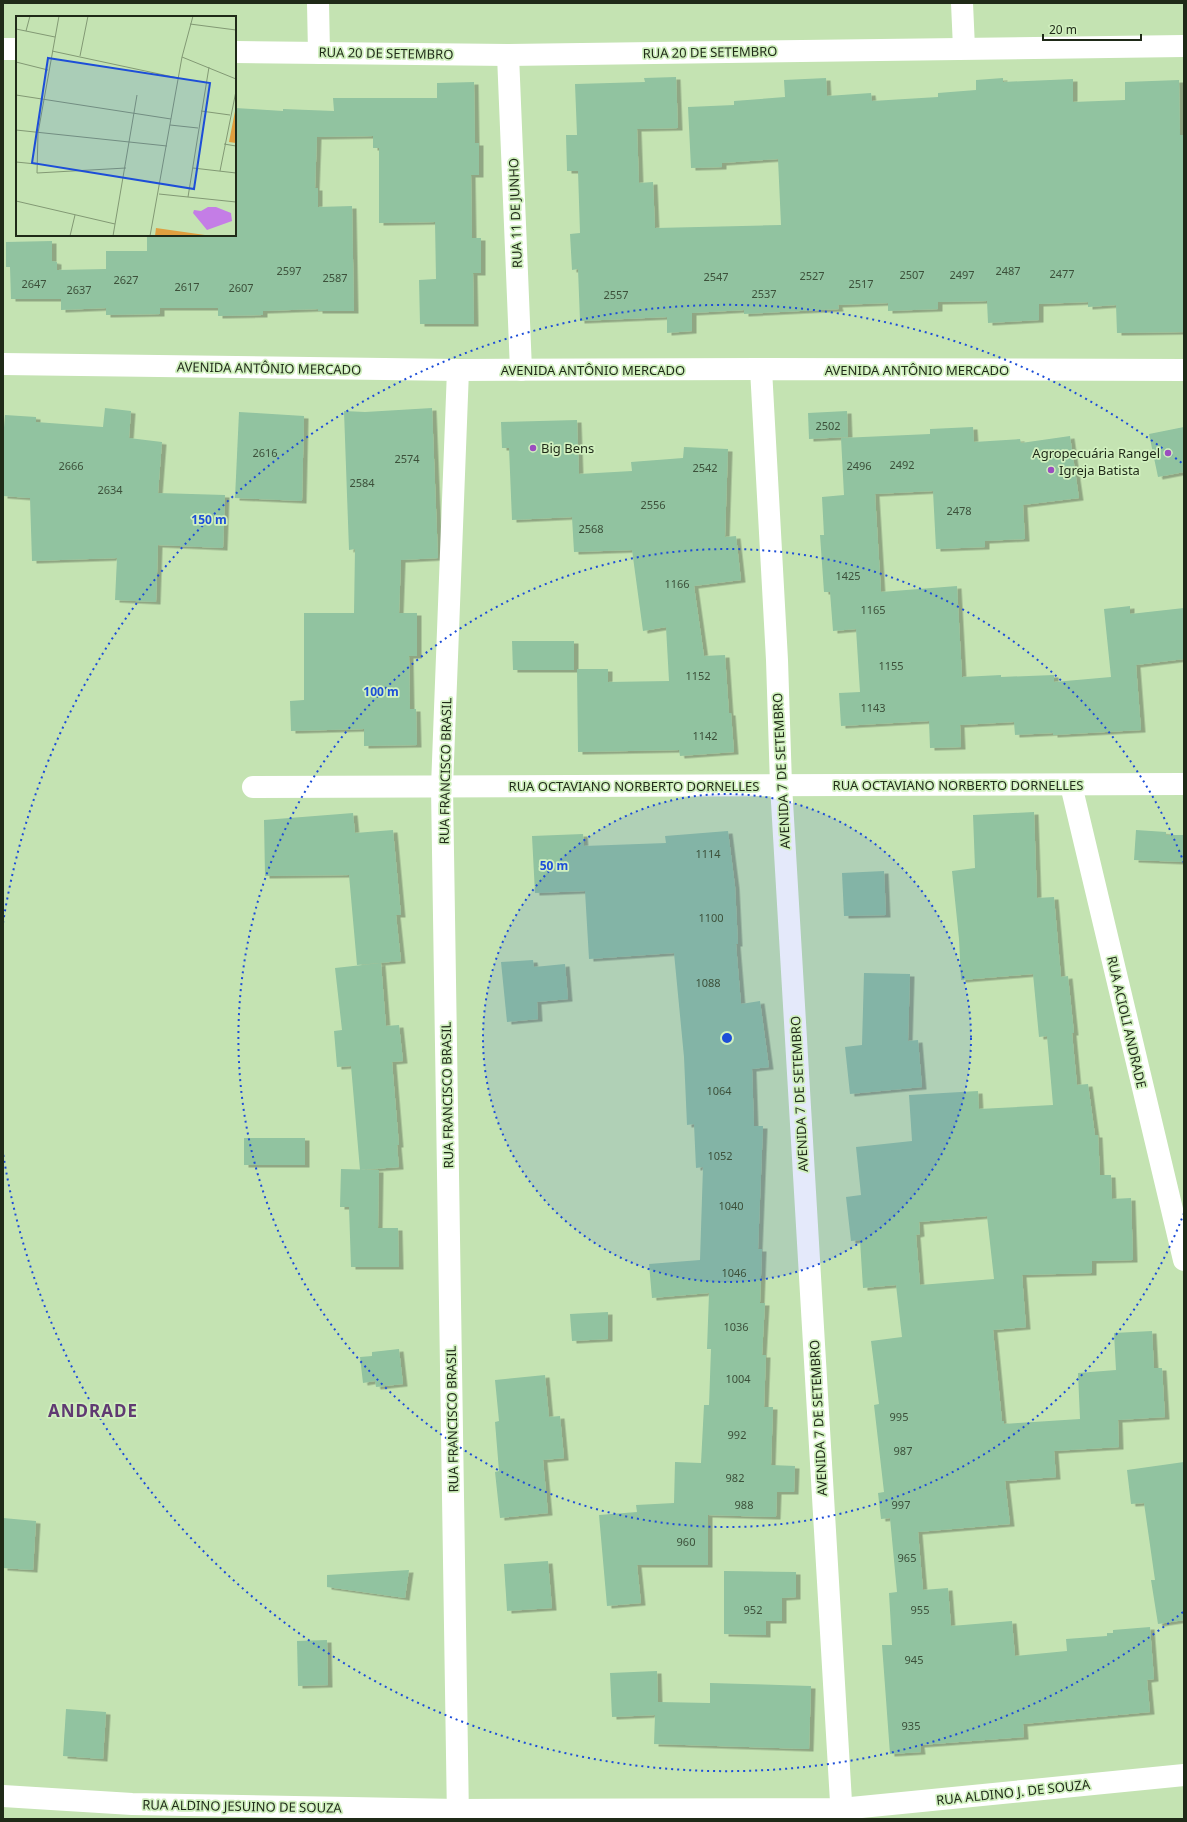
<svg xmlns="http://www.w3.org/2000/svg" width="1187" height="1822" font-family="'Noto Sans',sans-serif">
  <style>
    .building { fill: #91c3a0; fill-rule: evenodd; filter: url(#shadow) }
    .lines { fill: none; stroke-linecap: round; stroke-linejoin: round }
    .minor { stroke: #fff; stroke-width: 22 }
    .tertiary { stroke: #fff; stroke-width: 22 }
    .ring { fill: none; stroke: #1d4ed8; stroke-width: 2; stroke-dasharray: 2 4 }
    .poi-dot { fill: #9b4ebf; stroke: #d1f0bf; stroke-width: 1.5 }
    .labels { text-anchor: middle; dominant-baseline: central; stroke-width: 3.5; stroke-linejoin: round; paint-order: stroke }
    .number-label { font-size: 11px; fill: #3c503a }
    .street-label { font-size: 13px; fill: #1f2a18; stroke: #d1f0bf }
    .poi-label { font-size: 13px; fill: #1f2a18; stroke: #d1f0bf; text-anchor: start }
    .district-label { font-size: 17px; font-weight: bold; letter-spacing: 1px; fill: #603a72; stroke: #d1f0bf }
    .inset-road { fill: none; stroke: #829974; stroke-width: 1 }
    .view { fill: #1d4ed8; fill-opacity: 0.15; stroke: #1d4ed8; stroke-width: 2 }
    .inset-edge { fill: none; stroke: #1f2a18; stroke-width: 2 }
    .centre { fill: #1d4ed8; stroke: #d1f0bf; stroke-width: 2 }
    .ring-label { font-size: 12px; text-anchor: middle; font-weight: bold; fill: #1d4ed8; stroke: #d1f0bf; stroke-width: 3.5; stroke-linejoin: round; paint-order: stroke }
  </style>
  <defs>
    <filter id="shadow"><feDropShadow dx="4.5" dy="2.5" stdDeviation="0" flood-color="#0004"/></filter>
  </defs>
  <rect width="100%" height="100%" fill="#c4e3b2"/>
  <g class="building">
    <path d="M 676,77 L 678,128 L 637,129 L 639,183 L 653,182 L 655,228 L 781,225 L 778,159 L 722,163 L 722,167 L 691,168 L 688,107 L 734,105 L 734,101 L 785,97 L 784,80 L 826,78 L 827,96 L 871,93 L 872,101 L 938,97 L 938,93 L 976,90 L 976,80 L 1003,78 L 1003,82 L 1073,79 L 1073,102 L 1125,100 L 1125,82 L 1179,80 L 1180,135 L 1184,135 L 1184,332 L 1117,333 L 1116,305 L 1088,307 L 1088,302 L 1039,304 L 1039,320 L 988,323 L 987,301 L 938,302 L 938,309 L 888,311 L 888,303 L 838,305 L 839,309 L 744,314 L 744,310 L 692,313 L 692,331 L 667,333 L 667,317 L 580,321 L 578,269 L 572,270 L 570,234 L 580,233 L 578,171 L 567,171 L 566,135 L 577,135 L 575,84 L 645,82 L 644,78 Z"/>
    <path d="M 474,82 L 475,143 L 479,143 L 479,175 L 471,175 L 472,238 L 481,238 L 481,273 L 473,273 L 474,324 L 420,324 L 419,280 L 436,279 L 435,222 L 379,223 L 379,148 L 373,148 L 373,136 L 317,137 L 315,188 L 318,188 L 318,207 L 352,206 L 354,311 L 318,311 L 318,309 L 263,311 L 263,315 L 218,316 L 218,308 L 160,308 L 160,314 L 106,315 L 106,308 L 61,310 L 61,299 L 11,299 L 10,267 L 6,267 L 6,242 L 52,241 L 52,261 L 57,262 L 57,270 L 106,269 L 106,251 L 147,251 L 147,236 L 235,235 L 235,108 L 283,111 L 283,109 L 334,111 L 333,98 L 437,98 L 437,83 Z"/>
    <path d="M 105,408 L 131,411 L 129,438 L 162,442 L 158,493 L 225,495 L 223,548 L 158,545 L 156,602 L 115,600 L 117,558 L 32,561 L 30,498 L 3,496 L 3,440 L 5,415 L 36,417 L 36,422 L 103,427 Z"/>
    <path d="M 432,408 L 438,558 L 401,560 L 399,613 L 417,613 L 417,656 L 409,656 L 410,709 L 416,709 L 417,745 L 364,746 L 364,729 L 291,731 L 290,701 L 304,700 L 304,613 L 354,613 L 355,549 L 349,550 L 344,411 L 365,412 Z"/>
    <path d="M 847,411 L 848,437 L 809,439 L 808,413 Z"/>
    <path d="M 239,412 L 304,416 L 302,501 L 235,498 Z"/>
    <path d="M 577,420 L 579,474 L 632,471 L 631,462 L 683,458 L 684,447 L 728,449 L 725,537 L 736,536 L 741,580 L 694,586 L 704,656 L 725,655 L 729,713 L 731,713 L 734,752 L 680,756 L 679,750 L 578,752 L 577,669 L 608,669 L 608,682 L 669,681 L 666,627 L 643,631 L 632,550 L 574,552 L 572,517 L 512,520 L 509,448 L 502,448 L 501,422 Z"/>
    <path d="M 973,427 L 974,442 L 1020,439 L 1021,443 L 1070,436 L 1079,498 L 1023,505 L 1025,539 L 985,541 L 985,547 L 936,549 L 933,491 L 875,494 L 881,592 L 957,586 L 962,677 L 1001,675 L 1001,677 L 1054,675 L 1054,682 L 1111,677 L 1104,609 L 1130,606 L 1130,614 L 1184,608 L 1184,659 L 1136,665 L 1141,730 L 1053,735 L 1053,733 L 1015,735 L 1014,722 L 960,725 L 961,747 L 930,748 L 929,721 L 841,726 L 839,693 L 860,692 L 856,629 L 833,631 L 830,592 L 824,592 L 820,535 L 824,535 L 822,497 L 844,495 L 841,438 L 930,434 L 930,429 Z"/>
    <path d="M 1184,427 L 1184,472 L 1158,477 L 1149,434 Z"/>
    <path d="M 512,641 L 574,641 L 574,670 L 513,670 Z"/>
    <path d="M 1034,812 L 1037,898 L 1054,897 L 1061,977 L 1068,976 L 1074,1033 L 1072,1033 L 1077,1085 L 1088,1084 L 1095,1135 L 1098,1135 L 1100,1175 L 1111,1175 L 1112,1199 L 1131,1198 L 1133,1260 L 1092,1261 L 1092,1273 L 1022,1275 L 1026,1327 L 993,1330 L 1002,1421 L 1004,1421 L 1004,1424 L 1080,1419 L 1078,1373 L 1116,1370 L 1114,1333 L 1152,1331 L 1154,1368 L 1162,1368 L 1165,1417 L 1118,1420 L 1119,1447 L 1054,1451 L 1056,1477 L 1005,1481 L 1010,1524 L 918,1532 L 923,1590 L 948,1588 L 951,1626 L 1012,1621 L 1015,1656 L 1067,1651 L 1066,1639 L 1107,1636 L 1107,1633 L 1113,1633 L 1113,1630 L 1150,1627 L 1154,1679 L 1147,1680 L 1150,1712 L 1023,1724 L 1024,1737 L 920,1745 L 921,1752 L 890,1754 L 882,1645 L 892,1645 L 889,1593 L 897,1592 L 890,1518 L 881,1519 L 878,1493 L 884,1492 L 874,1405 L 879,1404 L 871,1341 L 902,1337 L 896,1285 L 863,1288 L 860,1240 L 851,1241 L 846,1197 L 861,1195 L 856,1147 L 912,1141 L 909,1095 L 978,1091 L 979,1109 L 1053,1105 L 1047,1036 L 1039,1037 L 1033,974 L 961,980 L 959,939 L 952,871 L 975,868 L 973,815 ZM 987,1216 L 994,1279 L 920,1285 L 916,1235 L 920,1234 L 919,1222 Z"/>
    <path d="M 353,813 L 355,833 L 393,830 L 401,915 L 396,915 L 401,961 L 357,965 L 349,875 L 265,876 L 264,820 Z"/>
    <path d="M 1136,830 L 1166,832 L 1166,835 L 1184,835 L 1184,862 L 1134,860 Z"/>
    <path d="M 728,831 L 735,886 L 738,944 L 736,944 L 741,1004 L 760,1001 L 769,1067 L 752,1069 L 754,1126 L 763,1126 L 758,1249 L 762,1249 L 760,1303 L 765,1303 L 762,1355 L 766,1355 L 764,1407 L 773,1407 L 771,1465 L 795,1466 L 794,1492 L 777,1492 L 776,1517 L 708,1515 L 708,1565 L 637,1565 L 641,1603 L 607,1606 L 599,1515 L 637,1512 L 636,1505 L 674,1503 L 675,1462 L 701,1463 L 704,1405 L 709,1405 L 711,1349 L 707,1349 L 709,1293 L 652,1298 L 649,1264 L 700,1260 L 703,1167 L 696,1168 L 694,1124 L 687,1125 L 684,1057 L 674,953 L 589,959 L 585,891 L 535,893 L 532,836 L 583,834 L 584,846 L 666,843 L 665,836 Z"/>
    <path d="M 884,871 L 886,915 L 844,916 L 842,873 Z"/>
    <path d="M 533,960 L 534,967 L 565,964 L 568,999 L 537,1002 L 538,1019 L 507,1022 L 501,962 Z"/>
    <path d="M 381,963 L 386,1026 L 399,1025 L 403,1061 L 392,1062 L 399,1145 L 397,1145 L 399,1167 L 360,1170 L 351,1066 L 337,1067 L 334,1031 L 342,1030 L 335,968 Z"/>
    <path d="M 864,973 L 910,974 L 908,1041 L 918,1040 L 922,1087 L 850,1094 L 845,1047 L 862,1045 Z"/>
    <rect x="244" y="1138" width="61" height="27"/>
    <path d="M 341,1169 L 379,1170 L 378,1228 L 398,1228 L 399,1267 L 351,1267 L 349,1207 L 340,1207 Z"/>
    <path d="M 608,1312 L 608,1339 L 572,1341 L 570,1314 Z"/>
    <path d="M 399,1349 L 403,1384 L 376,1387 L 375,1381 L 363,1383 L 360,1357 L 372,1356 L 372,1352 Z"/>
    <path d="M 545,1375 L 549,1417 L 560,1416 L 564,1458 L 543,1460 L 548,1513 L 500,1518 L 495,1472 L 499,1471 L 495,1422 L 499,1421 L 495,1380 Z"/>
    <path d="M 1184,1462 L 1184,1620 L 1158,1624 L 1151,1580 L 1155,1580 L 1144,1503 L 1131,1504 L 1127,1470 Z"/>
    <path d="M 3,1518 L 36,1521 L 33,1570 L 3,1568 Z"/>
    <path d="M 548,1561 L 552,1608 L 507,1611 L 504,1564 Z"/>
    <path d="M 409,1570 L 405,1598 L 327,1587 L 327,1575 Z"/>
    <path d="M 724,1571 L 796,1572 L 796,1597 L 782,1598 L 782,1621 L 766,1621 L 766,1635 L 724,1634 Z"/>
    <path d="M 327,1640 L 328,1685 L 298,1686 L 297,1641 Z"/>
    <path d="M 657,1671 L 658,1702 L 710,1703 L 710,1683 L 811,1686 L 809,1749 L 654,1744 L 655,1715 L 612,1717 L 610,1673 Z"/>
    <path d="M 66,1709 L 106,1712 L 103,1759 L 63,1756 Z"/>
  </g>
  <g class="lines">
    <g class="minor">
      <path d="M 318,3 L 319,53"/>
      <path d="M 962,3 L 964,48"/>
      <path d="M 3,49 L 17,49"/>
      <path d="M 235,52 L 508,55 L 1184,46"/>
      <path d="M 508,55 L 521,370"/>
      <path d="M 3,364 L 458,370 L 761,369"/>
      <path d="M 1071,785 L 1184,1260"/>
      <path d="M 253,787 L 1184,784"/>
      <path d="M 3,1796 L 132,1804 L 458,1810 L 841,1809 L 1184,1775"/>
      <path d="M 458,1819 L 442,787 L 458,370"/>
    </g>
    <path class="tertiary" d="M 842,1819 L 781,785 L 777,660 L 761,369 L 1184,370"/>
  </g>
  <circle cx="727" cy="1038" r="244" fill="#1d4ed8" fill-opacity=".12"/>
  <g class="ring">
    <circle cx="727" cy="1038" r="244"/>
    <path d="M1184 1213A489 489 0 1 1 1184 863"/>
    <path d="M1183 1612A733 733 0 0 1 3 1153M3 923A733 733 0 0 1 1183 464"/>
  </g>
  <g class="poi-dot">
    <circle cx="533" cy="448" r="4"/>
    <circle cx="1168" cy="453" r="4"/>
    <circle cx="1051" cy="470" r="4"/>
  </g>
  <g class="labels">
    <g class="number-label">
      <text x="289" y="270">2597</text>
      <text x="1008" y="270">2487</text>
      <text x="1062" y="273">2477</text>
      <text x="912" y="274">2507</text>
      <text x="962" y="274">2497</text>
      <text x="812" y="275">2527</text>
      <text x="716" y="276">2547</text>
      <text x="335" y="277">2587</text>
      <text x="126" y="279">2627</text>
      <text x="34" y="283">2647</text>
      <text x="861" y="283">2517</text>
      <text x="187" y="286">2617</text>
      <text x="241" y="287">2607</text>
      <text x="79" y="289">2637</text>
      <text x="764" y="293">2537</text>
      <text x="616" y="294">2557</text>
      <text x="828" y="425">2502</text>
      <text x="265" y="452">2616</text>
      <text x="407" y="458">2574</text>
      <text x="902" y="464">2492</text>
      <text x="71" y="465">2666</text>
      <text x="859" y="465">2496</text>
      <text x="705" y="467">2542</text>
      <text x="362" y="482">2584</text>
      <text x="110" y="489">2634</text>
      <text x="653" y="504">2556</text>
      <text x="959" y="510">2478</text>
      <text x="591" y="528">2568</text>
      <text x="848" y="575">1425</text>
      <text x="677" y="583">1166</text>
      <text x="873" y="609">1165</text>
      <text x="891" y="665">1155</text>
      <text x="698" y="675">1152</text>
      <text x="873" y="707">1143</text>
      <text x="705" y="735">1142</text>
      <text x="708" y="853">1114</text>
      <text x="711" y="917">1100</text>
      <text x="708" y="982">1088</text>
      <text x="719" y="1090">1064</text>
      <text x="720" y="1155">1052</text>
      <text x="731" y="1205">1040</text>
      <text x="734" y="1272">1046</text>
      <text x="736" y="1326">1036</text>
      <text x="738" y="1378">1004</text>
      <text x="899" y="1416">995</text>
      <text x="737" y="1434">992</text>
      <text x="903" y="1450">987</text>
      <text x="735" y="1477">982</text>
      <text x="744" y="1504">988</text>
      <text x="901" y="1504">997</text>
      <text x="686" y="1541">960</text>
      <text x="907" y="1557">965</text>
      <text x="753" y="1609">952</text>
      <text x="920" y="1609">955</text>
      <text x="914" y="1659">945</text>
      <text x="911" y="1725">935</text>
    </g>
    <g class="street-label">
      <text transform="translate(710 52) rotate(-1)">RUA 20 DE SETEMBRO</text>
      <text transform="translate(386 53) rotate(1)">RUA 20 DE SETEMBRO</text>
      <text transform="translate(515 213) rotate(-92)">RUA 11 DE JUNHO</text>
      <text transform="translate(269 368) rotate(1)">AVENIDA ANTÔNIO MERCADO</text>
      <text x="593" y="370">AVENIDA ANTÔNIO MERCADO</text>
      <text x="917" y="370">AVENIDA ANTÔNIO MERCADO</text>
      <text transform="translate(445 771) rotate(-89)">RUA FRANCISCO BRASIL</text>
      <text transform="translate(781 771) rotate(-93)">AVENIDA 7 DE SETEMBRO</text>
      <text x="958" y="785">RUA OCTAVIANO NORBERTO DORNELLES</text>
      <text x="634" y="786">RUA OCTAVIANO NORBERTO DORNELLES</text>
      <text transform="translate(1127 1022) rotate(77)">RUA ACIOLI ANDRADE</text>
      <text transform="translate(799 1094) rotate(-93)">AVENIDA 7 DE SETEMBRO</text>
      <text transform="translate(447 1095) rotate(-91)">RUA FRANCISCO BRASIL</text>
      <text transform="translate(818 1418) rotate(-93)">AVENIDA 7 DE SETEMBRO</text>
      <text transform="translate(452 1419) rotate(-91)">RUA FRANCISCO BRASIL</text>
      <text transform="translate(1013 1792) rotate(-6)">RUA ALDINO J. DE SOUZA</text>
      <text transform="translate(242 1806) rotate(1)">RUA ALDINO JESUINO DE SOUZA</text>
    </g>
    <g class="poi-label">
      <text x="541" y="448">Big Bens</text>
      <text x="1160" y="453" text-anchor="end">Agropecuária Rangel</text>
      <text x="1059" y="470">Igreja Batista</text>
    </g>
    <g class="district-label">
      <text x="93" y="1410">ANDRADE</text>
    </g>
  </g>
  <g transform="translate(16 16)">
    <rect width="220" height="220" fill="#c4e3b2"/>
    <path d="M 220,90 L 220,127 L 213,126 ZM 140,212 L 196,220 L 139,220 Z" fill="#df9f40"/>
    <path d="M 192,191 L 200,191 L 215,197 L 216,205 L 191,214 L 177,197 L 178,194 L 185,195 Z" fill="#c47de6"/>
    <path class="inset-road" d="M 43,0 L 22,117 L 21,157 L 110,152M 174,8 L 220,14M 0,13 L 39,21M 10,15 L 14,0M 36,35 L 162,62M 64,40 L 72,0M 166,41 L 220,63M 0,46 L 32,54M 0,79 L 155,103M 185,95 L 214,99M 154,109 L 182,112M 0,114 L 151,130M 208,128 L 220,130M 0,146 L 20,148M 177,152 L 220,157M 204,155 L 220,75M 143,178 L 220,186M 172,181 L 193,51M 0,185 L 99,208M 54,220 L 59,199M 97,220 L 121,79M 134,220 L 166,41 L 177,0"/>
    <path class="view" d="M 32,42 L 194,67 L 178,173 L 16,147 Z"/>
    <rect width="220" height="220" class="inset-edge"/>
  </g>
  <circle cx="727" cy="1038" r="6" class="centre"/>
  <g class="ring-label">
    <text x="209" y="524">150 m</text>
    <text x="381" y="696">100 m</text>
    <text x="554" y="870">50 m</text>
  </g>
  <rect width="1187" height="1822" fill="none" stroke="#1f2a18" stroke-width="8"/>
  <path d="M1043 34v6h98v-6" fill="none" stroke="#1f2a18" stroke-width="2"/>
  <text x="1049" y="34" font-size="12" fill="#1f2a18" stroke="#d1f0bf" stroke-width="3" paint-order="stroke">20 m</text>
</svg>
